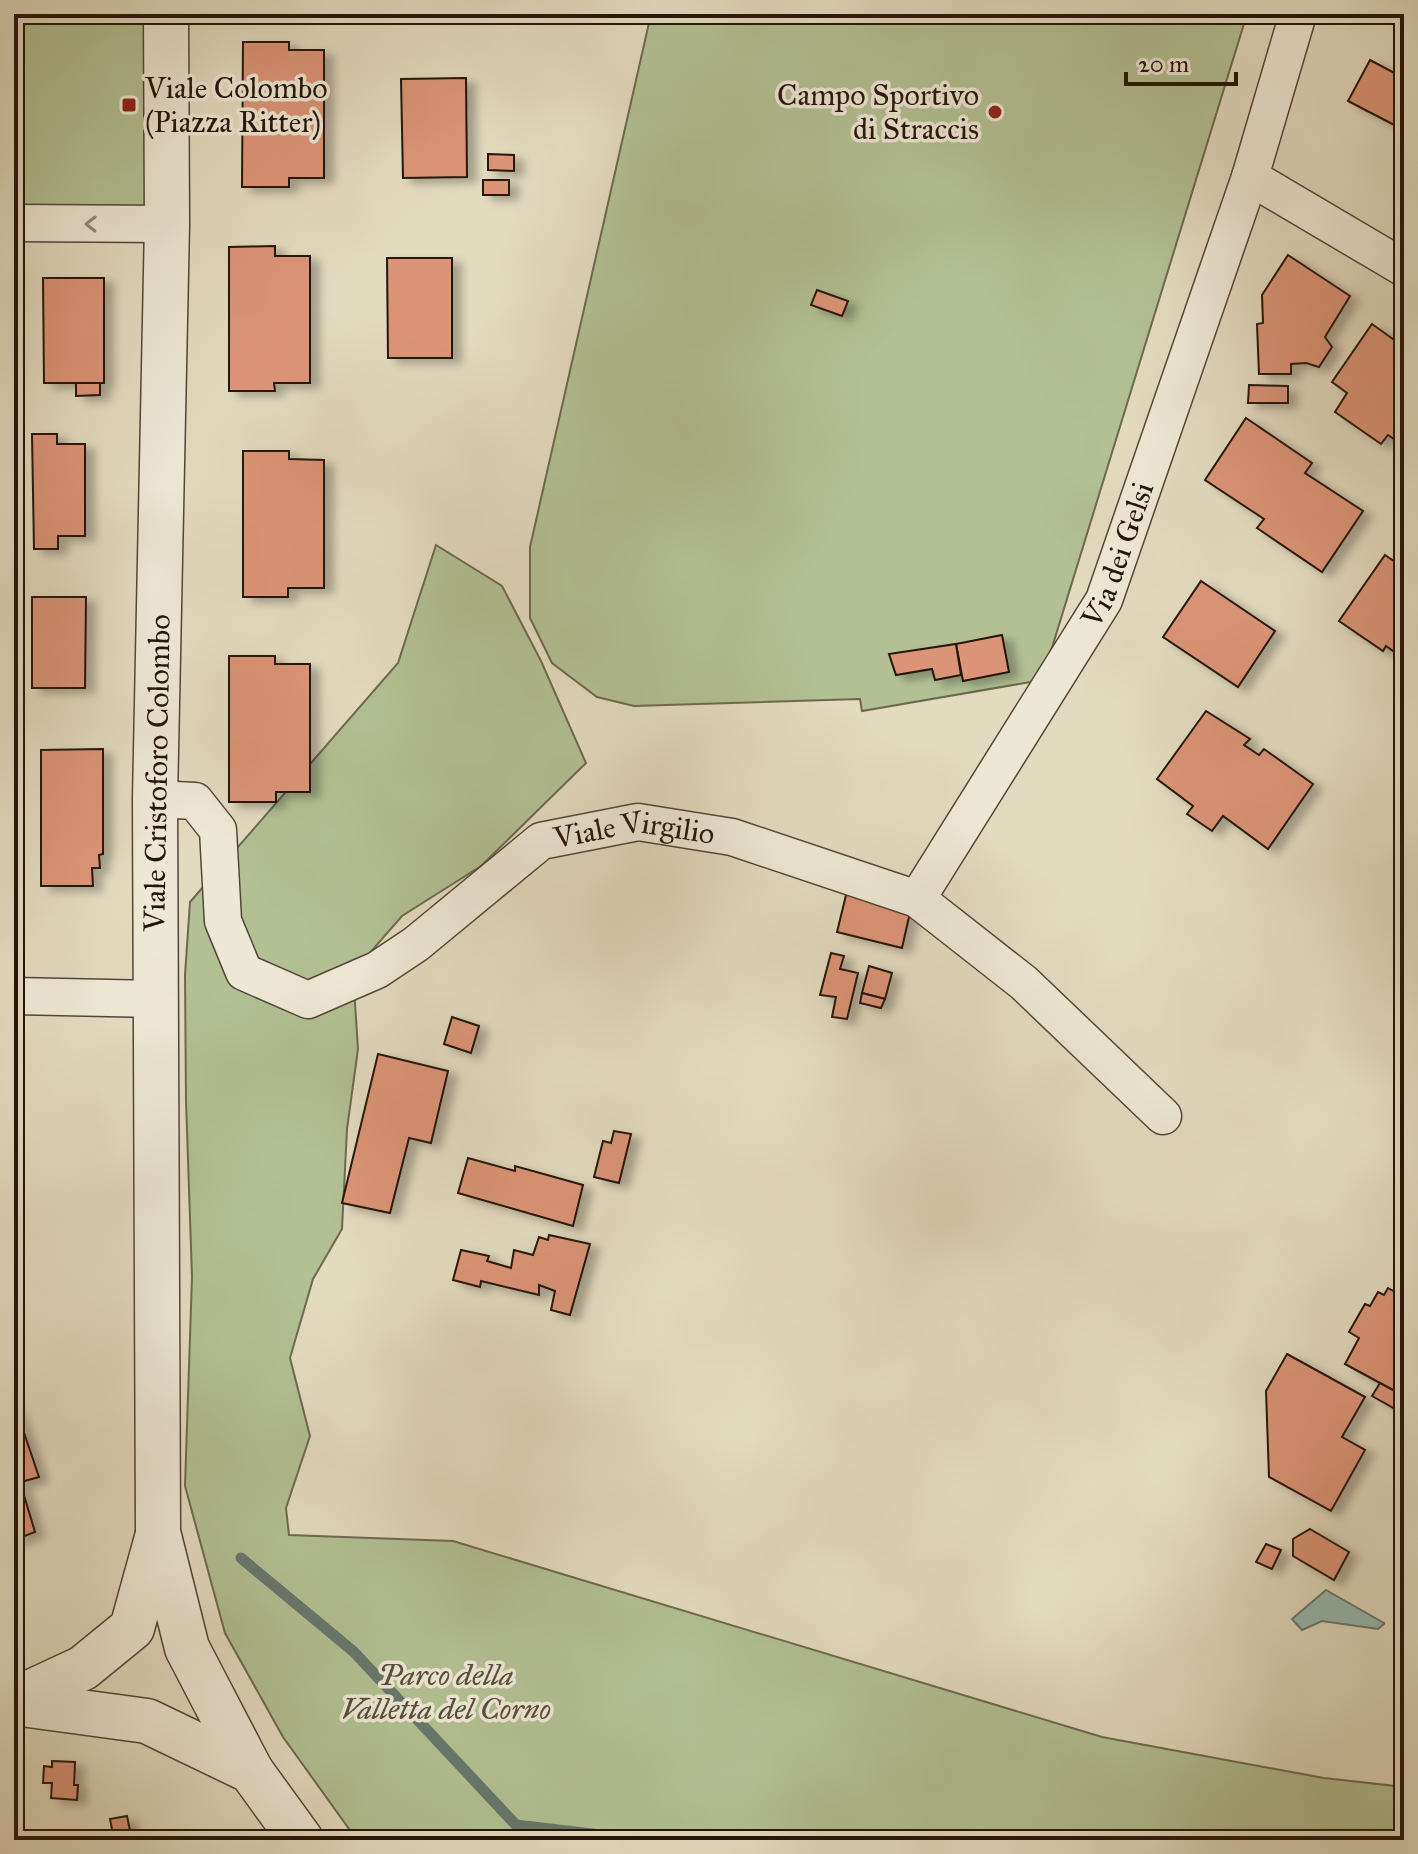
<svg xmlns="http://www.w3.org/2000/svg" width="1418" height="1854" font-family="'IM FELL Great Primer',serif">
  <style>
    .green { fill: #b2c093; stroke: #6c6a4e; stroke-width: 2 }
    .water { fill: #95bbb1; stroke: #68786e; stroke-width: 2 }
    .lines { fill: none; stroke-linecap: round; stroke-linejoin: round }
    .stream { stroke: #68786e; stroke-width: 11 }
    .building { fill: #db9477; stroke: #25140a; stroke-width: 2; filter: url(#shadow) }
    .minor-casing { stroke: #544637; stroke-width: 39 }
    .tertiary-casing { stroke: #544637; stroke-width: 47 }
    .minor { stroke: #ede8d5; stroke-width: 36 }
    .tertiary { stroke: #ede8d5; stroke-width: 44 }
    .oneway { stroke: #93897a }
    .poi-dot { fill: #8f2418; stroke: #ede8d5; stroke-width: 3 }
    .labels { text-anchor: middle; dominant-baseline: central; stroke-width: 7; stroke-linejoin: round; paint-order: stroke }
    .poi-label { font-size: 30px; fill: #25140a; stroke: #ede8d5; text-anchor: start }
    .street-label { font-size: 30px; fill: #25140a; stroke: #ede8d5 }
    .park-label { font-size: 30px; font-style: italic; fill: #56503a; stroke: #ede8d5 }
  </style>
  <defs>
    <filter id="shadow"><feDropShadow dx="9" dy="5" stdDeviation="4" flood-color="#0004"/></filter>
  </defs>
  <rect width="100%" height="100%" fill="#e3dbbf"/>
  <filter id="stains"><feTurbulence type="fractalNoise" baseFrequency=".0025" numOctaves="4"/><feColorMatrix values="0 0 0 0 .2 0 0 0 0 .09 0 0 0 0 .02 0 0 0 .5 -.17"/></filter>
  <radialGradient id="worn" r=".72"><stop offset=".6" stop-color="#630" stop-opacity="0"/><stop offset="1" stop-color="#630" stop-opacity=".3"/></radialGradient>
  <g class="green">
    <path d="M 14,14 L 166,14 L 167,224 L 14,223 Z"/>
    <path d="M 651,14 L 1247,14 L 1042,680 L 862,711 L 860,699 L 634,706 L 597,697 L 552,663 L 530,618 L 530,547 Z"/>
    <path d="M 436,545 L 502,586 L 541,661 L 586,763 L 481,866 L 402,916 L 353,972 L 358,1049 L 347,1129 L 342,1229 L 313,1279 L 290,1358 L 310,1436 L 286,1508 L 289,1535 L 453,1541 L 1102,1737 L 1324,1778 L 1404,1787 L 1404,1840 L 357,1840 L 283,1737 L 225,1633 L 185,1486 L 192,1277 L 186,1101 L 185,975 L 190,902 L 398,663 Z"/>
  </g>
  <path class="water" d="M 1326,1590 L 1384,1623 L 1384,1624 L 1378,1629 L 1322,1621 L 1302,1630 L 1292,1619 Z"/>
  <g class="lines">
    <path class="stream" d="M 241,1558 L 354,1652 L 516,1825 L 643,1840"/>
  </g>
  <g class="building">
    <path d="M 243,42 L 289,42 L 289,50 L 324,50 L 324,178 L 289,178 L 289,187 L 242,187 Z"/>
    <path d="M 1370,60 L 1404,78 L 1404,130 L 1348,101 Z"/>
    <path d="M 466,78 L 467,177 L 403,178 L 401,79 Z"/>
    <path d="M 488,154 L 514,155 L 514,171 L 488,170 Z"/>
    <rect x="483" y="180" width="26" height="15"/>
    <path d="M 275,246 L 275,256 L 310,256 L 310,383 L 274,383 L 275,391 L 229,391 L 229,247 Z"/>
    <path d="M 1288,255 L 1350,296 L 1325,337 L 1332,347 L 1319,367 L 1306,363 L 1291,364 L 1291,374 L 1259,374 L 1257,324 L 1263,323 L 1262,295 Z"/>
    <path d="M 387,258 L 452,258 L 452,358 L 388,358 Z"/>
    <path d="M 43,278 L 104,278 L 104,383 L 44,383 Z"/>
    <path d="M 817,290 L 848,301 L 842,316 L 811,305 Z"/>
    <path d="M 1372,324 L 1404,347 L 1404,446 L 1388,435 L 1381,444 L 1335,412 L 1347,393 L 1332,382 Z"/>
    <path d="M 76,383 L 100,383 L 100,395 L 76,396 Z"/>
    <path d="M 1249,385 L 1288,386 L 1288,403 L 1248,403 Z"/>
    <path d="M 1246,418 L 1312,463 L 1305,473 L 1363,511 L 1322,572 L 1257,528 L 1264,519 L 1205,480 Z"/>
    <path d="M 32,434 L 57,434 L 57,444 L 85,444 L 85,536 L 58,536 L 58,549 L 34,549 Z"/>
    <path d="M 243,451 L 289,451 L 289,459 L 324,460 L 324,588 L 288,588 L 288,597 L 243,597 Z"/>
    <path d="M 1385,555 L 1404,568 L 1404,659 L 1386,646 L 1383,651 L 1339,621 Z"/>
    <path d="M 1201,581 L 1275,631 L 1238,687 L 1163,637 Z"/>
    <path d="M 32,597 L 86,597 L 85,688 L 32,688 Z"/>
    <path d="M 1002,635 L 1009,672 L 963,681 L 956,644 Z"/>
    <path d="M 956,644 L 961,675 L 935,680 L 932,669 L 896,675 L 889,654 Z"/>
    <path d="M 229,656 L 275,656 L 275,664 L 310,664 L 310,792 L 276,792 L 276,802 L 229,802 Z"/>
    <path d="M 1206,711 L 1250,739 L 1244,745 L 1259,755 L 1264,749 L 1313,784 L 1268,849 L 1223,816 L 1212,831 L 1187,814 L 1193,806 L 1157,779 Z"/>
    <path d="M 103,749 L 103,854 L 99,855 L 100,868 L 92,868 L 93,886 L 41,886 L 41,750 Z"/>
    <path d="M 847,891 L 911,908 L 902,948 L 837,932 Z"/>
    <path d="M 831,953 L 844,956 L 840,969 L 858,973 L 847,1019 L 832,1017 L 836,997 L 820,995 Z"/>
    <path d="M 869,966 L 892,973 L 885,999 L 862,993 Z"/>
    <path d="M 862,993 L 885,999 L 881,1008 L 860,1003 Z"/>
    <path d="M 452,1017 L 479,1026 L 471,1053 L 444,1044 Z"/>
    <path d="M 378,1054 L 448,1071 L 431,1143 L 409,1138 L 390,1213 L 342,1203 Z"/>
    <path d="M 614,1131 L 631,1134 L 619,1183 L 594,1177 L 603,1141 L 611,1143 Z"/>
    <path d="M 468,1158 L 515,1171 L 515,1166 L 583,1185 L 573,1226 L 458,1193 Z"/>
    <path d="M 549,1235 L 590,1244 L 570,1315 L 551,1310 L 555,1291 L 539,1285 L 539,1295 L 481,1281 L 480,1287 L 453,1280 L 461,1250 L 489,1256 L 487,1261 L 511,1268 L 514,1250 L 533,1255 L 539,1237 L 548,1240 Z"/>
    <path d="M 1388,1288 L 1404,1297 L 1404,1390 L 1402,1395 L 1345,1364 L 1359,1338 L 1349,1332 L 1365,1304 L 1370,1306 L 1378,1292 L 1384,1295 Z"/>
    <path d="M 1287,1354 L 1365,1397 L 1342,1437 L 1365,1450 L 1331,1511 L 1269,1477 L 1266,1391 Z"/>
    <path d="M 1380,1383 L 1402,1395 L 1404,1390 L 1404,1414 L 1372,1396 Z"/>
    <path d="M 14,1403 L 39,1477 L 14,1484 Z"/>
    <path d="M 20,1482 L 35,1532 L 14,1540 L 14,1484 Z"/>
    <path d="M 1310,1529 L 1349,1552 L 1334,1580 L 1293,1556 L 1293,1539 Z"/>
    <path d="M 1266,1544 L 1281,1550 L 1272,1569 L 1256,1562 Z"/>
    <path d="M 52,1761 L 75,1762 L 74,1785 L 78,1785 L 77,1800 L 51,1798 L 52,1783 L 43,1783 L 44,1766 L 52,1767 Z"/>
    <path d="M 127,1816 L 132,1840 L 114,1840 L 110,1819 Z"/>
  </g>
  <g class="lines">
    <defs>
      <g id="minor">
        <path d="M 1250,177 L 1404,268"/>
        <path d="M 14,223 L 167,224"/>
        <path id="s1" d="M 155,799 L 195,801 L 218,830 L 223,921 L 244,972 L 308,1000 L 377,970 L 416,944 L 541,841 L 638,822 L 732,837 L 917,899 L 1024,983 L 1163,1116"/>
        <path id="s2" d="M 917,899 L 1104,600 L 1250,177 L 1298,14"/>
        <path d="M 14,996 L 156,999"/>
      </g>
      <g id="tertiary">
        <path d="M 166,14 L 167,224 L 155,799 L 158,1532 L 187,1648 L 251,1771"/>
        <path d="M 14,1700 L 83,1668 L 132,1628 L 158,1534"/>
        <path d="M 14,1703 L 147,1721 L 251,1771 L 301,1840"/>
      </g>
    </defs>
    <use href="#minor" class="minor-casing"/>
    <use href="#tertiary" class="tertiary-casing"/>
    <use href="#minor" class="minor"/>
    <use href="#tertiary" class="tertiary"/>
  </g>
  <defs><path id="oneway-chevron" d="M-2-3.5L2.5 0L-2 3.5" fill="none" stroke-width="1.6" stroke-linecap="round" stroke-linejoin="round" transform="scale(2)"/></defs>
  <use class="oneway" href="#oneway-chevron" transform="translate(91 224) rotate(-179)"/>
  <g class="poi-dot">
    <rect x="121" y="97" width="16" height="16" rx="4"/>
    <circle cx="995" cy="112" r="8"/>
  </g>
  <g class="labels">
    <g class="poi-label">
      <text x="145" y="88">Viale Colombo<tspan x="145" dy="34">(Piazza Ritter)</tspan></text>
      <text x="979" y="95" text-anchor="end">Campo Sportivo<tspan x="979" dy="34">di Straccis</tspan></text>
    </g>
    <g class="street-label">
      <text stroke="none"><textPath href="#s2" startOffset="400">Via dei Gelsi</textPath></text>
      <text transform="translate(157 773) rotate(-89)">Viale Cristoforo Colombo</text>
      <text stroke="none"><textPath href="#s1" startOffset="672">Viale Virgilio</textPath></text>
    </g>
    <g class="park-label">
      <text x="446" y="1675">Parco della<tspan x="446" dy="34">Valletta del Corno</tspan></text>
    </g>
  </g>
  <rect width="1418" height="1854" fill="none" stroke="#e3dbbf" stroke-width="48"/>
  <rect x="16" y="16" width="1386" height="1822" fill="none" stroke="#25140a" stroke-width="4"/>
  <rect x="24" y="24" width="1370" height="1806" fill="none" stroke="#25140a" stroke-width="2"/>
  <path d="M1126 72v12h110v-12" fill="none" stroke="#25140a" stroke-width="4"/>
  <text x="1138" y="72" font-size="24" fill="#25140a" stroke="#ede8d5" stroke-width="6" paint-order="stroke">20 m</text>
  <rect width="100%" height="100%" filter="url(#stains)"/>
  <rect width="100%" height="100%" fill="url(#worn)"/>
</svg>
